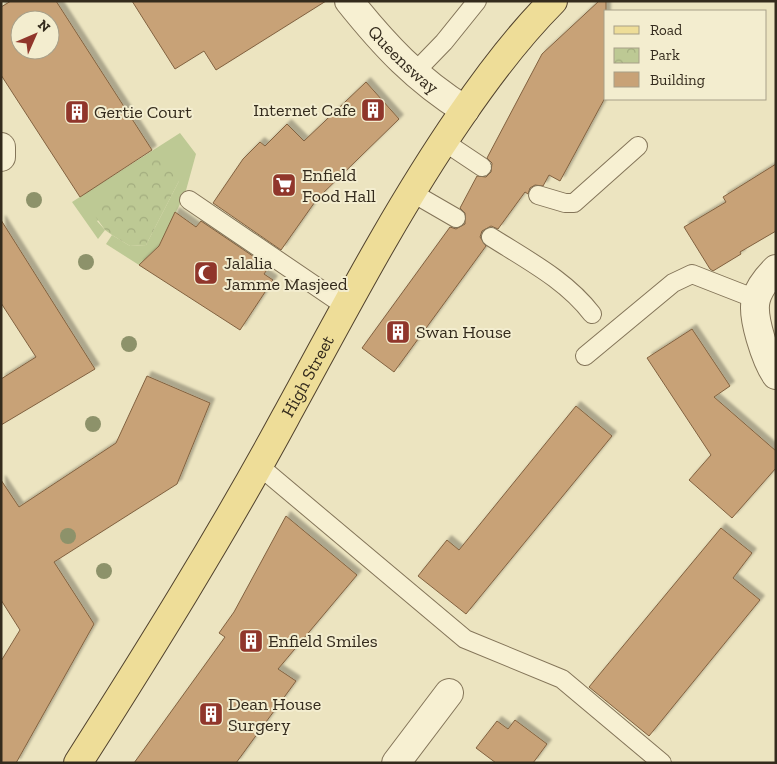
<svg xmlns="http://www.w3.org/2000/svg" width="777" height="764" font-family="'Zilla Slab',serif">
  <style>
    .grass { fill: #bdc994 }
    .park { fill: url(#park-crowns) }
    .building { fill: #c8a277; stroke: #826240; fill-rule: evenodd; filter: url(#shadow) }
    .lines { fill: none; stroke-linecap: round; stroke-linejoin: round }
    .lane-casing { stroke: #847559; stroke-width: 20 }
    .street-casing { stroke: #847559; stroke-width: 30 }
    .primary-casing { stroke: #51422d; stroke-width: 30 }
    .lane { stroke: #f7f0d2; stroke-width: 18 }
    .street { stroke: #f7f0d2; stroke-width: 28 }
    .primary { stroke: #eedd98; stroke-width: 28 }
    .tree { fill: #8d926a }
    .labels { text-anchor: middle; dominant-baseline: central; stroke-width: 4; stroke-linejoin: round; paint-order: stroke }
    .street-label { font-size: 18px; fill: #342b1d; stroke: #f3edcf }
    .poi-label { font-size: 18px; fill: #342b1d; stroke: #f3edcf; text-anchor: start }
  </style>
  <defs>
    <pattern id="park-crowns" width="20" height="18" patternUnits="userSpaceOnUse" patternTransform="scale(1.25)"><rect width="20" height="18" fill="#bdc994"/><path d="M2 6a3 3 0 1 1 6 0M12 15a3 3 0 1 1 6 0" fill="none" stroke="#a3ad7f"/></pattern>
    <filter id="shadow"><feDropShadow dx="4.5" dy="-4.5" stdDeviation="1" flood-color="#0004"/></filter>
  </defs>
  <rect width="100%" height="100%" fill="#ece4c0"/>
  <path class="grass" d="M 180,133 L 196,154 L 185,194 L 159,246 L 139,265 L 106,244 L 112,235 L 130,246 L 146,245 L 179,181 L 97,221 L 105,230 L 98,239 L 72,202 Z"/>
  <path class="park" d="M 157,158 L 173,158 L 179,172 L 179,181 L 146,245 L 130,246 L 112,235 L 105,230 L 90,209 L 101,197 Z"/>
  <g class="building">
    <path d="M 11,1 L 56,1 L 152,150 L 80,197 L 1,75 L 1,7 ZM 20,20 L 50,20 L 50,50 L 20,50 Z"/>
    <path d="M 132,1 L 326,1 L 216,70 L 204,51 L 175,69 Z"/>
    <path d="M 599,1 L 606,1 L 606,96 L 560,181 L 549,175 L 543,186 L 535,185 L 530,188 L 528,194 L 525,192 L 498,229 L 491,226 L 482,231 L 480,237 L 486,246 L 394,372 L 362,348 L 450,227 L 456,229 L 465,224 L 465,213 L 460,208 L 477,176 L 486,177 L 491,172 L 492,163 L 487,158 L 542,54 Z"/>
    <path d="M 366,82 L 399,119 L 317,199 L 281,250 L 213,203 L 243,159 L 260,142 L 265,146 L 287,124 L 304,141 Z"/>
    <path d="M 776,164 L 776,231 L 740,252 L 741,254 L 713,271 L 710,269 L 684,227 L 726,202 L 723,197 Z"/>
    <path d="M 175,212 L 196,227 L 201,221 L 269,267 L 264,274 L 273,280 L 240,330 L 139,265 L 159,246 Z"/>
    <path d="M 1,220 L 95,369 L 1,425 L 1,379 L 36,357 L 1,303 Z"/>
    <path d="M 692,329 L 730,386 L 714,397 L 776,451 L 776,468 L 732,518 L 689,480 L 711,455 L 647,358 Z"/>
    <path d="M 147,376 L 210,403 L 177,484 L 54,562 L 94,624 L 16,763 L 1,763 L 1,661 L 20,630 L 1,600 L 1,480 L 19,507 L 116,443 Z"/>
    <path d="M 576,406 L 612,436 L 466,614 L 418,576 L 447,540 L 459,550 Z"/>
    <path d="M 286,516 L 357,575 L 278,669 L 296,681 L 236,763 L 134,763 L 225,637 L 219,633 L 234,612 Z"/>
    <path d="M 721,528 L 752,553 L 733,578 L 760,600 L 649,736 L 589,687 Z"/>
    <path d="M 515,720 L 547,744 L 533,763 L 496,763 L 476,748 L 497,721 L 508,729 Z"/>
  </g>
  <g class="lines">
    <defs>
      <g id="lane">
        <path d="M 413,74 L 444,42 L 477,1"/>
        <path d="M 443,141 L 482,167"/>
        <path d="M 411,192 L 456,218"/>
        <path d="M 538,195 L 565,203 L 574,203 L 638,146"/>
        <path d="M 189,200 L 345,306"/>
        <path d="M 491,237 C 527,260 566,280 592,314"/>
        <path d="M 585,356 L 673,283 L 692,274 L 756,299"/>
        <path d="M 258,465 L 465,639 L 562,679 L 662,763"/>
      </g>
      <g id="street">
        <path id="s1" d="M 349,1 C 385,46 416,79 465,110"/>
        <path d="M 1,147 L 1,157"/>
        <path d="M 776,269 C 768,277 759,288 756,299 C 751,316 766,360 776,375"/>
        <path d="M 396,763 L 449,693"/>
      </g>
      <g id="primary">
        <path id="s2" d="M 78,763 C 150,650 221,536 285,418 C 341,316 394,213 460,117 C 488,76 517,37 553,1"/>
      </g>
    </defs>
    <use href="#lane" class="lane-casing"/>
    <use href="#street" class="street-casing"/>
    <use href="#primary" class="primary-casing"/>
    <use href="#lane" class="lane"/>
    <use href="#street" class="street"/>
    <use href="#primary" class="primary"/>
  </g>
  <g class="tree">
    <circle cx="34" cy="200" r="8"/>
    <circle cx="86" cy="262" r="8"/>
    <circle cx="129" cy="344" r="8"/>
    <circle cx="93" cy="424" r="8"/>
    <circle cx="68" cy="536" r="8"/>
    <circle cx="104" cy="571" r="8"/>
  </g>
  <defs>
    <symbol id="building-square" viewBox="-11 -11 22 22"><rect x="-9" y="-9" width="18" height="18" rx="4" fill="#90362b" stroke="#f3edcf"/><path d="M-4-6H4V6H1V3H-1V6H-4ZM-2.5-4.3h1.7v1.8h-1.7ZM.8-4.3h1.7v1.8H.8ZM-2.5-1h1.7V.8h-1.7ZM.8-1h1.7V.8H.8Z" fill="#fff"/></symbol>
    <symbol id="supermarket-square" viewBox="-11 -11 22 22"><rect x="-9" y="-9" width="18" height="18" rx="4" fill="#90362b" stroke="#f3edcf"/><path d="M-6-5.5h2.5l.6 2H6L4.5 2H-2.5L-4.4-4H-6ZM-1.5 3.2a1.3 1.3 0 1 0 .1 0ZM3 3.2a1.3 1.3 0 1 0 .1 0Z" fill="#fff"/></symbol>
    <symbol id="mosque-square" viewBox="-11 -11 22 22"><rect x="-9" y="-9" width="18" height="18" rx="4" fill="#90362b" stroke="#f3edcf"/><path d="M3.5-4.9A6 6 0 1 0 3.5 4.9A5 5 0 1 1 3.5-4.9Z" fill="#fff"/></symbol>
  </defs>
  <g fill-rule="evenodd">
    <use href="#building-square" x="359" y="96" width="28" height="28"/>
    <use href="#building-square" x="63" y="98" width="28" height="28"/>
    <use href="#supermarket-square" x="270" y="171" width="28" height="28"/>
    <use href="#mosque-square" x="192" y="259" width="28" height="28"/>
    <use href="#building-square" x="384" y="318" width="28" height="28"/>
    <use href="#building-square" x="237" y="627" width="28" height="28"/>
    <use href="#building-square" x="197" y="700" width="28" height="28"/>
  </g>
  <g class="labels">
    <g class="street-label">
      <text stroke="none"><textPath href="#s1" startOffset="80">Queensway</textPath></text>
      <text stroke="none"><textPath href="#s2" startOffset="450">High Street</textPath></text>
    </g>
    <g class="poi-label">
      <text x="356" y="110" text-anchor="end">Internet Cafe</text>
      <text x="94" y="112">Gertie Court</text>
      <text x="302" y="175">Enfield<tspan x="302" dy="21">Food Hall</tspan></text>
      <text x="224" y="263">Jalalia<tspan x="224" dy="21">Jamme Masjeed</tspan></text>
      <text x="416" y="332">Swan House</text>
      <text x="268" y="641">Enfield Smiles</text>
      <text x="228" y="704">Dean House<tspan x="228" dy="21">Surgery</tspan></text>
    </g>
  </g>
  <rect width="777" height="764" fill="none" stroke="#342b1d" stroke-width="5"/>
  <rect x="604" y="10" width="162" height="90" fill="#f3edcf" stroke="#a79f88"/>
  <rect x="614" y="26" width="25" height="8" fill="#eedd98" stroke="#a79f88"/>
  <text x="650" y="35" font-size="15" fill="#342b1d">Road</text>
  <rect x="614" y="48" width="25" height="15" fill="url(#park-crowns)" stroke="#a79f88"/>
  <text x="650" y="60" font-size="15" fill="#342b1d">Park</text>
  <rect x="614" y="72" width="25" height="15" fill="#c8a277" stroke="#a79f88"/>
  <text x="650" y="85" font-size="15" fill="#342b1d">Building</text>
  <g transform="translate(35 35) rotate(45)"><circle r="24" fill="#f3edcf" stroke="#a79f88"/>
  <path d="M0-4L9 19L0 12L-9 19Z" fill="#90362b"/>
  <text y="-8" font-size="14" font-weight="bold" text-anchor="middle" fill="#342b1d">N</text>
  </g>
</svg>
